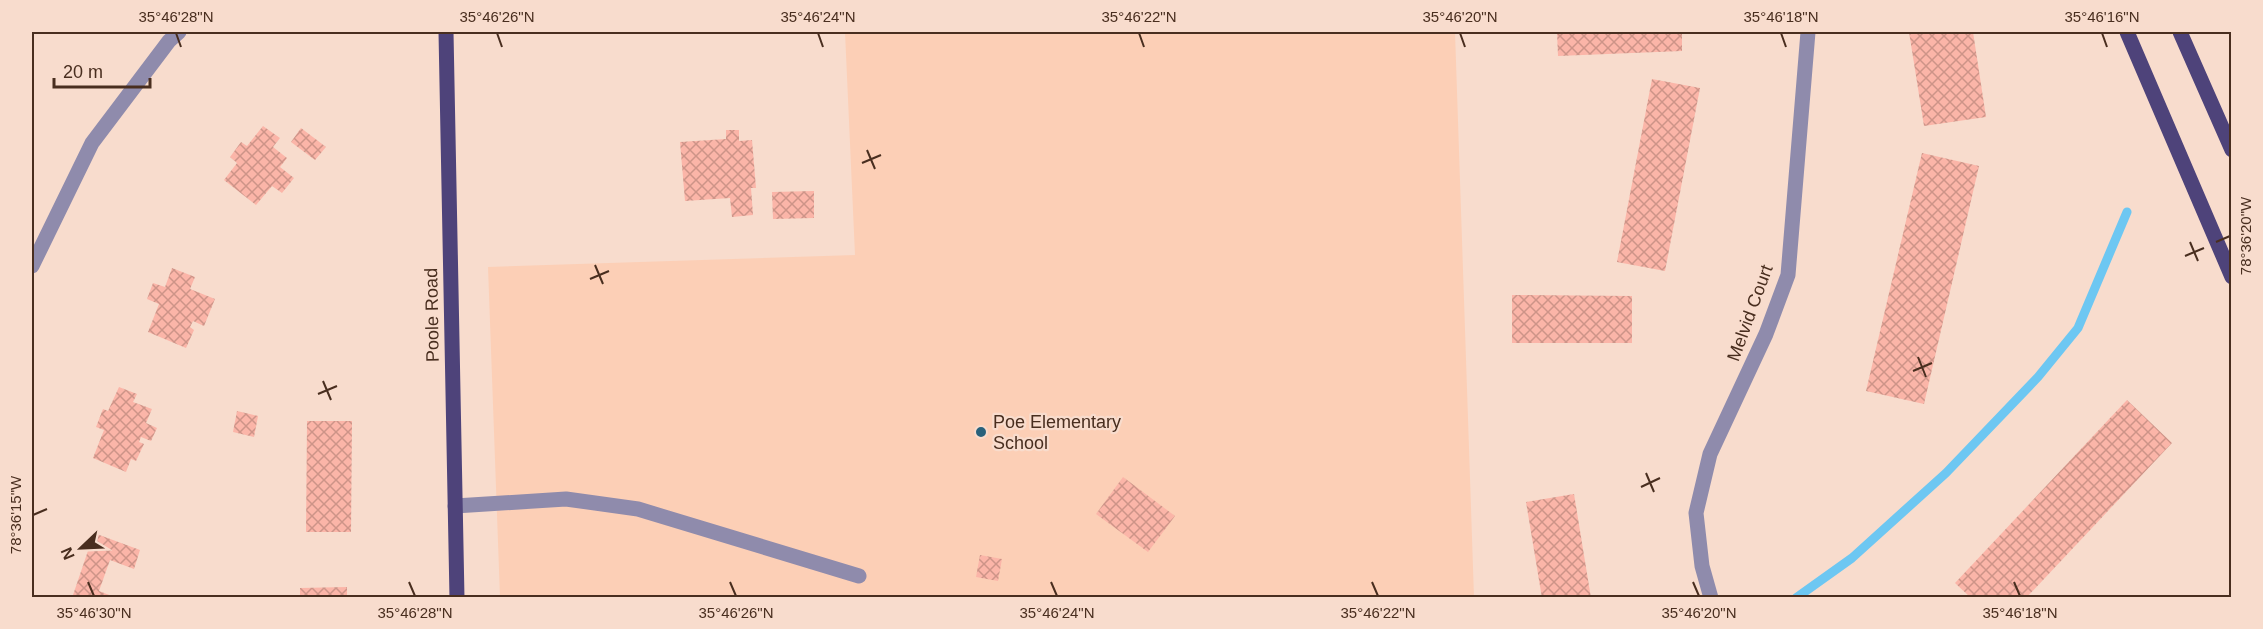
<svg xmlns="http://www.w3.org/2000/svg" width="2263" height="629" font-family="Helvetica,sans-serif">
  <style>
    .built { fill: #fccfb6 }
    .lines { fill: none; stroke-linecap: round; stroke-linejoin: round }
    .stream { stroke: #6dc7f2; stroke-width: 9 }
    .building { fill: url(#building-cross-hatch) }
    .minor { stroke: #8f8bac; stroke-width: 15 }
    .major { stroke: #4e437a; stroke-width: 15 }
    .ticks { fill: none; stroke: #492e1f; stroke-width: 2 }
    .poi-dot { fill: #28617b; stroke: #f8dccd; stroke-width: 2 }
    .labels { text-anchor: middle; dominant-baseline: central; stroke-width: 4.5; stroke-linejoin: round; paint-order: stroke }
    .street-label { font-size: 18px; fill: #492e1f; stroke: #f8dccd }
    .poi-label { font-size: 18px; fill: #492e1f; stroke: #f8dccd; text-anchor: start }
    .neatline { fill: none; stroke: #492e1f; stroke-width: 2 }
    .ticks-label { font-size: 15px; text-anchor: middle; fill: #492e1f }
  </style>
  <defs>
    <pattern id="building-cross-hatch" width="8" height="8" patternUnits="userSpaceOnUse" patternTransform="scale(1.5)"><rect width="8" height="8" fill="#fbb5a8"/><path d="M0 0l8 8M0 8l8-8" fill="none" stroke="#cd9488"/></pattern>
  </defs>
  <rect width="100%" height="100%" fill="#f8dccd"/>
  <path class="built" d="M 845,32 L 1455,32 L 1474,597 L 500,597 L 488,267 L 855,255 Z"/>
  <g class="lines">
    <path class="stream" d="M 1796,598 L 1852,558 L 1946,473 L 2038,377 L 2078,328 L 2127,212"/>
  </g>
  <g class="building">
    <path d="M 1557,32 L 1682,32 L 1682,51 L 1558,56 Z"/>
    <path d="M 1909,32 L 1973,32 L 1986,117 L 1924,126 Z"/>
    <path d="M 1652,79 L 1700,88 L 1665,271 L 1617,262 Z"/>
    <path d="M 263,126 L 280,138 L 273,147 L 287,158 L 280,167 L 294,178 L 282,193 L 272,186 L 256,205 L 224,180 L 237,163 L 230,157 L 241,142 L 247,146 Z"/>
    <path d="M 301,128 L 326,147 L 315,160 L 291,142 Z"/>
    <path d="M 726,130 L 739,130 L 739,141 L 752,140 L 756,188 L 751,188 L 753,215 L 732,217 L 730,198 L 685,201 L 680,142 L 726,139 Z"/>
    <path d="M 1922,153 L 1979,166 L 1924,404 L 1866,391 Z"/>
    <path d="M 814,191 L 814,218 L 773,219 L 772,192 Z"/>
    <path d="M 172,268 L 195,277 L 190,289 L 215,299 L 204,326 L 193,321 L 190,327 L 194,330 L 186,348 L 148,332 L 159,304 L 147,299 L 153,283 L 165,287 Z"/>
    <path d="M 1512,295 L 1632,296 L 1632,343 L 1512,343 Z"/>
    <path d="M 119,387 L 137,394 L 133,402 L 152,409 L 146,423 L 157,428 L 151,441 L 141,437 L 139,442 L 144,444 L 136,461 L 131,459 L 126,472 L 93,458 L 104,430 L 96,427 L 103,409 L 108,411 Z"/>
    <path d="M 2127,400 L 2172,443 L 2026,598 L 1971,598 L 1955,583 Z"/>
    <path d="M 237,411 L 258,416 L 254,437 L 233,432 Z"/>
    <path d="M 307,421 L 352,421 L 351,532 L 306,532 Z"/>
    <path d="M 1123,477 L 1175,516 L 1148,552 L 1096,514 Z"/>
    <path d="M 1574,494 L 1591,598 L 1542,598 L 1526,502 Z"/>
    <path d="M 94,533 L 140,550 L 134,569 L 110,560 L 99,591 L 117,598 L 72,598 Z"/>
    <path d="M 980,555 L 1002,559 L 998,581 L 976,577 Z"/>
    <path d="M 347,587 L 347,598 L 300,598 L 300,588 Z"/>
  </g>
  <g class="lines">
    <g class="minor">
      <path d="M 32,266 L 92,143 L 169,41 L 179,32"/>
      <path d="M 455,506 L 566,499 L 638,509 L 859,576"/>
      <path d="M 1711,598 L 1702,566 L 1696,513 L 1710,454 L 1766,334 L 1788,275 L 1808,32"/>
    </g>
    <g class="major">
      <path d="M 446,32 L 457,598"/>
      <path d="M 2127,32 L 2232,277"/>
      <path d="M 2180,32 L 2232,150"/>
    </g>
  </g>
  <path class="ticks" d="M 176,33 L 181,47M 497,33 L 502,47M 818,33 L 823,47M 1139,33 L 1144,47M 1460,33 L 1465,47M 1781,33 L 1786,47M 2102,33 L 2107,47M 867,150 L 875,169M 862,163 L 881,155M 2190,242 L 2198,261M 2216,242 L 2230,236M 2185,256 L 2204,248M 595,265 L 603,284M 590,279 L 609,271M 1918,357 L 1926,377M 1913,371 L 1932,363M 323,381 L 331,400M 318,394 L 337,386M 1646,473 L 1654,492M 1641,487 L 1660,478M 33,515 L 47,509M 88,582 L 94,596M 409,582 L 415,596M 730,582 L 736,596M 1051,582 L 1057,596M 1372,582 L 1378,596M 1693,582 L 1699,596M 2014,582 L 2020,596"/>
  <circle class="poi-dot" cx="981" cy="432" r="6"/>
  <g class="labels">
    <g class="street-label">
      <text transform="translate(1750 313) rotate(-70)">Melvid Court</text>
      <text transform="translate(432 315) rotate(-91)">Poole Road</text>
    </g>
    <g class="poi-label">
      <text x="993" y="422">Poe Elementary<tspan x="993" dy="21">School</tspan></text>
    </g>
  </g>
  <rect width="2263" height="629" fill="none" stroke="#f8dccd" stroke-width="66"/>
  <g transform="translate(81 548) rotate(247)" stroke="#f8dccd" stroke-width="4.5" paint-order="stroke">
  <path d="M0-4.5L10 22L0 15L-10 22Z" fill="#492e1f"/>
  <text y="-9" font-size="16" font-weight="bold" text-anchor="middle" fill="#492e1f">N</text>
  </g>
  <path d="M54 78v9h96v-9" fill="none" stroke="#492e1f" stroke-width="3"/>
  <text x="63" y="78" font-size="18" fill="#492e1f" stroke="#f8dccd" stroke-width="4.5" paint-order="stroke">20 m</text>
  <rect x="33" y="33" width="2197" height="563" class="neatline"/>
  <g class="ticks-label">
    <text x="176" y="22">35°46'28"N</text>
    <text x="497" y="22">35°46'26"N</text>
    <text x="818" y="22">35°46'24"N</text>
    <text x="1139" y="22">35°46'22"N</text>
    <text x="1460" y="22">35°46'20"N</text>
    <text x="1781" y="22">35°46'18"N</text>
    <text x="2102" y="22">35°46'16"N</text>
    <text transform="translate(2246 236) rotate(-90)" y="5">78°36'20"W</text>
    <text transform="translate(16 515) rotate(-90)" y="5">78°36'15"W</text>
    <text x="94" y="618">35°46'30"N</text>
    <text x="415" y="618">35°46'28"N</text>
    <text x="736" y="618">35°46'26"N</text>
    <text x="1057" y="618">35°46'24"N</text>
    <text x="1378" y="618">35°46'22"N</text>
    <text x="1699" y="618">35°46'20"N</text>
    <text x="2020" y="618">35°46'18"N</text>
  </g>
</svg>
